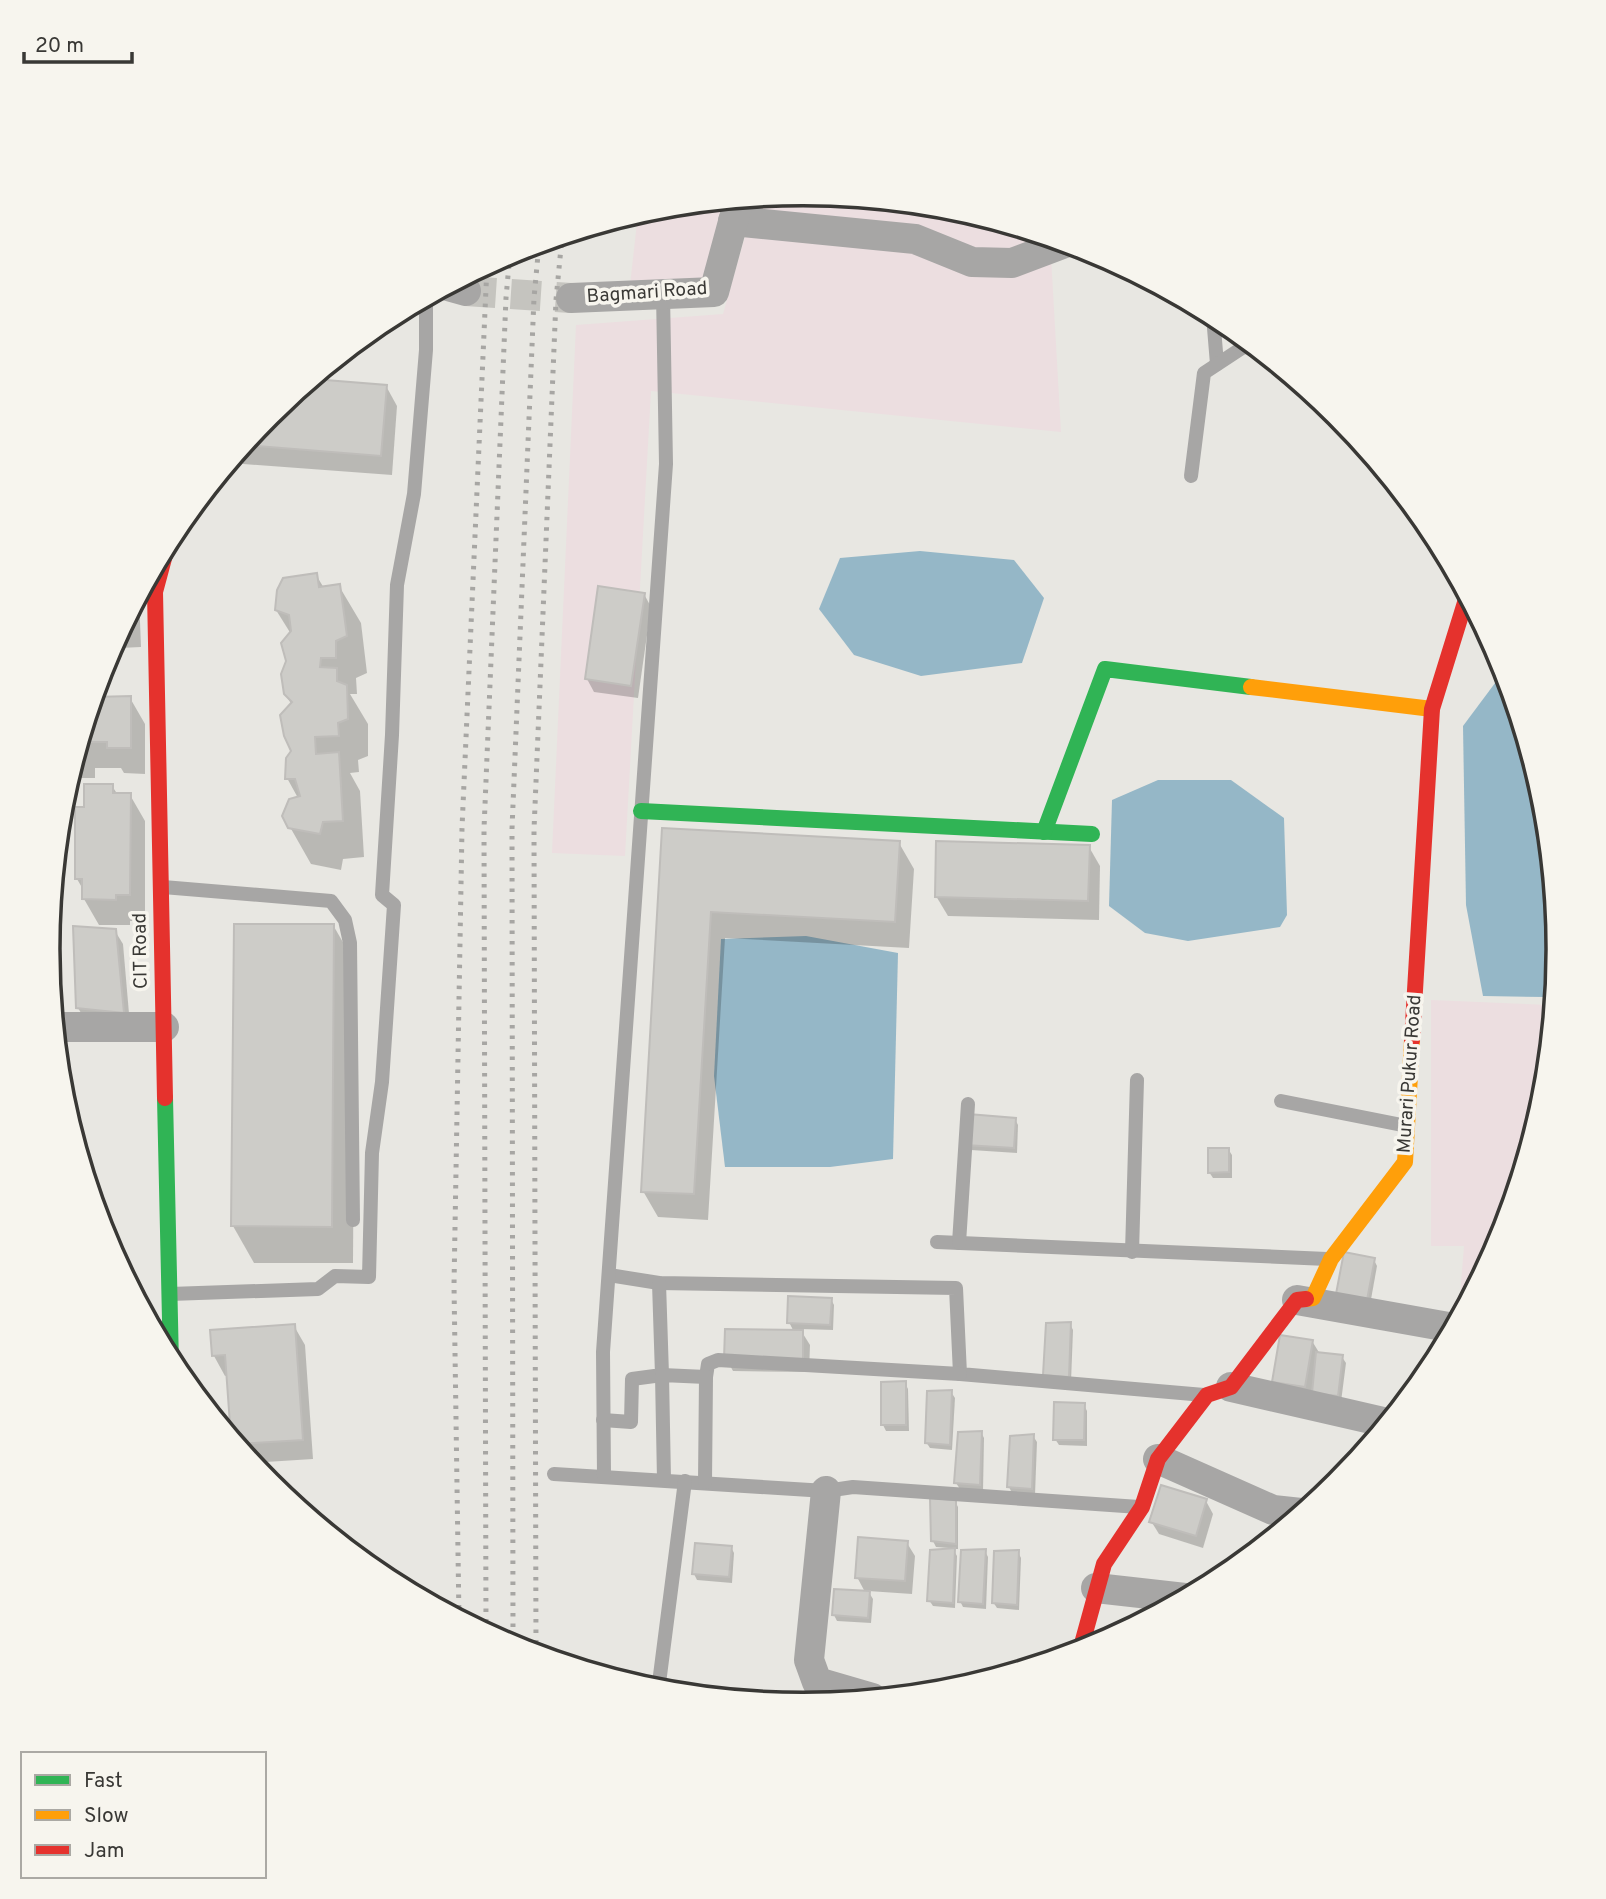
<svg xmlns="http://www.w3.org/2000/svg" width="1606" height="1899" font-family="Overpass,sans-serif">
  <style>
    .industrial { fill: #ecdee0 }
    .water { fill: #95b7c7 }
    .shadow { fill: #0003 }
    .building { fill: #cdccc8; stroke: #bfbdba; stroke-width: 2 }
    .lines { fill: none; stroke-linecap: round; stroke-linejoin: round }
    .street-tunnel { stroke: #c5c4bf; stroke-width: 30; stroke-dasharray: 30 15; stroke-linecap: butt }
    .lane { stroke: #a7a6a5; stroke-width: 14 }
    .street { stroke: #a7a6a5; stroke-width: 30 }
    .fast { stroke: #30b455; stroke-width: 16 }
    .slow { stroke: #ff9f0a; stroke-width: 16 }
    .jam { stroke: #e5322d; stroke-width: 16 }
    .rail { stroke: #a7a6a3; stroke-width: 5; stroke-dasharray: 3.5 7; stroke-linecap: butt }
    .labels { text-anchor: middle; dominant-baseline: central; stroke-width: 7; stroke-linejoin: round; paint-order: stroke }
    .street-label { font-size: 19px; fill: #393835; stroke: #f7f5ee }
    .rim { fill: none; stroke: #393835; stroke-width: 3.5 }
  </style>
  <rect width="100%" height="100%" fill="#e8e7e2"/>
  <g class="industrial">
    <path d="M 803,194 L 951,208 L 1050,239 L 1061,432 L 651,391 L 625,856 L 552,853 L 576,325 L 723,314 L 756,198 Z"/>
    <path d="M 729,201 L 705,283 L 630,285 L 638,214 L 656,208 Z"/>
    <path d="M 1431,1000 L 1550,1005 L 1554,1000 L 1544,1097 L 1501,1239 L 1458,1320 L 1464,1246 L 1431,1246 Z"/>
  </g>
  <g class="water">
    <path d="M 920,551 L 1014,560 L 1044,598 L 1022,663 L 921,676 L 854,655 L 819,609 L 840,558 Z"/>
    <path d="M 1504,671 L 1544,802 L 1559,949 L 1555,984 L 1546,997 L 1483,996 L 1466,905 L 1463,726 Z"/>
    <path d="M 1158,780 L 1231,780 L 1284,818 L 1287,915 L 1280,927 L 1188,941 L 1145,933 L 1109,906 L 1112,800 Z"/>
    <path d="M 806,936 L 898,953 L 893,1159 L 830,1167 L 725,1167 L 714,1076 L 721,939 Z"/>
  </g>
  <g class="shadow">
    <path d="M 311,380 L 386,386 L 397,406 L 392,475 L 243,464 L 237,453 L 269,415 Z"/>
    <path d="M 316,575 L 324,588 L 339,586 L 361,623 L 367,673 L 356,678 L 357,694 L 350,694 L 368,724 L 368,756 L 358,760 L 359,772 L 350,773 L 360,791 L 364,857 L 343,859 L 341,870 L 311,864 L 290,827 L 298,798 L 287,778 L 293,751 L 292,705 L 285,694 L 291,634 L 276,610 Z"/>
    <path d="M 644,594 L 651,607 L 638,698 L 594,692 L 587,679 Z"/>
    <path d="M 139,596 L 141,647 L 120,648 L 115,641 Z"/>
    <path d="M 93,698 L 130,698 L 145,724 L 145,774 L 124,773 L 121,768 L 95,768 L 95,778 L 69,778 Z"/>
    <path d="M 112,786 L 118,795 L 130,795 L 145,821 L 145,921 L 130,921 L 130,925 L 99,925 L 84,899 L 84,891 L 77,879 L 86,809 Z"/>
    <path d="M 664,830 L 899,843 L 914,869 L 909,948 L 725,938 L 708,1220 L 658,1217 L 643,1191 Z"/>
    <path d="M 1089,847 L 1100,866 L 1099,920 L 948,916 L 936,896 Z"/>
    <path d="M 333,925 L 355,963 L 353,1263 L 254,1263 L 233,1226 Z"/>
    <path d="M 115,931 L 123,944 L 130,1025 L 86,1021 L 78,1008 Z"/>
    <path d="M 1015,1119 L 1018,1125 L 1017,1153 L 971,1150 L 967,1144 Z"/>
    <path d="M 1228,1149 L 1232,1155 L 1232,1178 L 1213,1178 L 1209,1172 Z"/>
    <path d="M 1374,1260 L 1377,1266 L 1370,1305 L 1341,1300 Z"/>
    <path d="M 831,1299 L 834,1305 L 833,1330 L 800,1329 L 810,1345 L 809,1372 L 733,1371 L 726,1358 L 794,1332 L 789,1322 Z"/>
    <path d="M 1070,1324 L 1073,1330 L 1071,1382 L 1048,1380 Z"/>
    <path d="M 294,1326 L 305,1345 L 313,1459 L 252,1463 L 233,1440 L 228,1375 L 225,1376 L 214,1356 Z"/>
    <path d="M 1312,1341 L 1320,1354 L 1342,1357 L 1346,1363 L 1341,1402 L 1274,1382 Z"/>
    <path d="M 905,1383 L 908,1389 L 909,1431 L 886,1431 L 883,1425 Z"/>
    <path d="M 951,1392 L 955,1398 L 952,1450 L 930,1448 L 926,1442 Z"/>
    <path d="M 1084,1405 L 1087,1411 L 1087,1446 L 1059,1445 L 1055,1439 Z"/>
    <path d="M 981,1432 L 984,1438 L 983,1491 L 960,1489 L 956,1483 Z"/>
    <path d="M 1033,1436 L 1037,1442 L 1035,1495 L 1012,1493 L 1009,1487 Z"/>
    <path d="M 955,1501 L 958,1507 L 958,1549 L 953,1549 L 957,1556 L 955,1608 L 933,1606 L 929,1600 L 949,1548 L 936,1547 L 933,1541 Z"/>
    <path d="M 1206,1501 L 1213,1514 L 1203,1548 L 1159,1534 L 1151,1521 Z"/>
    <path d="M 907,1543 L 915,1556 L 912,1594 L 868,1591 L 873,1599 L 871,1623 L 837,1621 L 834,1615 L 865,1592 L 857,1577 Z"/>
    <path d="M 731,1547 L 734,1553 L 732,1583 L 697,1580 L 694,1574 Z"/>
    <path d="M 985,1551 L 988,1557 L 986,1609 L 963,1607 L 960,1601 Z"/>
    <path d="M 1018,1552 L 1021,1558 L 1019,1610 L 997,1608 L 993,1602 Z"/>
  </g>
  <g class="building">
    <path d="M 313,379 L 387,385 L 381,456 L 244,445 L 269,415 Z"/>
    <path d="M 317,573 L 319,587 L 340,584 L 347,636 L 336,641 L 336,658 L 321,658 L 320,667 L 337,668 L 337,681 L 347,685 L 348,719 L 338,723 L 339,736 L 315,737 L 316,754 L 339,752 L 343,821 L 323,822 L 320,834 L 288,828 L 282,816 L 289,799 L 300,796 L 295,779 L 285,779 L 286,758 L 291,751 L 284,736 L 280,715 L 292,702 L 284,694 L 281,674 L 286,661 L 281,643 L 291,631 L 289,615 L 275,610 L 277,590 L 283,578 Z"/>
    <path d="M 598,586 L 645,593 L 631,686 L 585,679 Z"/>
    <path d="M 131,696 L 131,748 L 107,748 L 107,742 L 81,742 L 81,753 L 77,753 L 94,697 Z"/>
    <path d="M 84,784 L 113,784 L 113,793 L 131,793 L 130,895 L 116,895 L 116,900 L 82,899 L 82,879 L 75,879 L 75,807 L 84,807 Z"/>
    <path d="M 662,828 L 900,841 L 895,922 L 711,912 L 694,1194 L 641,1192 Z"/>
    <path d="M 936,841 L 1090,845 L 1088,901 L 935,897 Z"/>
    <path d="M 234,924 L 334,924 L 332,1227 L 231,1226 Z"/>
    <path d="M 73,926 L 116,929 L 124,1013 L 76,1008 Z"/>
    <path d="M 968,1114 L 1016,1118 L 1014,1148 L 965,1145 Z"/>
    <path d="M 1208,1148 L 1229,1148 L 1229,1172 L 1208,1173 Z"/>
    <path d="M 1344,1252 L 1375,1258 L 1367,1300 L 1336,1294 Z"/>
    <path d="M 788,1296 L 832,1298 L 830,1325 L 787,1323 Z"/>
    <path d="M 1071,1322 L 1069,1377 L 1043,1375 L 1046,1323 Z"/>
    <path d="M 295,1324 L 303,1440 L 236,1444 L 231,1438 L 225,1355 L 212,1356 L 210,1330 Z"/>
    <path d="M 725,1329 L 803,1330 L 803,1359 L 724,1359 Z"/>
    <path d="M 1280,1335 L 1313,1340 L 1305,1387 L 1272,1382 Z"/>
    <path d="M 1316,1352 L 1343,1355 L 1338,1396 L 1312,1393 Z"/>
    <path d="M 906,1381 L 906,1425 L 881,1425 L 881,1382 Z"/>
    <path d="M 952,1390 L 950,1445 L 925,1443 L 927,1391 Z"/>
    <path d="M 1054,1402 L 1085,1403 L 1084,1440 L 1053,1440 Z"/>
    <path d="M 982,1431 L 980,1485 L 954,1483 L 958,1432 Z"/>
    <path d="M 1034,1434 L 1032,1489 L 1007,1487 L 1010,1436 Z"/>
    <path d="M 1161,1485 L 1207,1499 L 1196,1536 L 1149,1522 Z"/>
    <path d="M 930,1498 L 956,1500 L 956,1544 L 931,1541 Z"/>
    <path d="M 858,1537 L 908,1541 L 905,1581 L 855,1578 Z"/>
    <path d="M 695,1543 L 732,1546 L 729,1577 L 692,1574 Z"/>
    <path d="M 955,1548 L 953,1603 L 927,1601 L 930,1550 Z"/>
    <path d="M 986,1549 L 983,1604 L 958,1602 L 961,1550 Z"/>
    <path d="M 1019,1550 L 1017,1605 L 992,1603 L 994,1551 Z"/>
    <path d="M 834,1589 L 870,1591 L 868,1618 L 832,1615 Z"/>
  </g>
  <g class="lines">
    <path class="street-tunnel" d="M 466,291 L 571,298"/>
    <g class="lane">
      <path d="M 1213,316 L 1217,364"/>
      <path d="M 1191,476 L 1204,373 L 1242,348 L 1252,345"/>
      <path d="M 163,887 L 331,901 L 345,920 L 350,943 L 353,1220"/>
      <path d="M 1281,1101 L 1407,1126"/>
      <path d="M 937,1242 L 1327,1259"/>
      <path d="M 959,1243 L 968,1104"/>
      <path d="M 1132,1252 L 1137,1080"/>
      <path d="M 609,1275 L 659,1283 L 956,1288 L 960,1374 L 1204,1395"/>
      <path d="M 170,1294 L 318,1289 L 335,1276 L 369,1277 L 372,1153 L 382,1082 L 394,905 L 382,895 L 392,735 L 397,585 L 414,494 L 426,350 L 426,298"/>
      <path d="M 706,1377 L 708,1364 L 718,1360 L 960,1374"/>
      <path d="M 603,1420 L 631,1422 L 632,1379 L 662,1375 L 659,1283"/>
      <path d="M 554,1474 L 826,1491 L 853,1487 L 1139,1507"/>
      <path d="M 604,1477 L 603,1352 L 666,464 L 663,294"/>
      <path d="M 664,1480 L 662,1375 L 706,1377 L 705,1482"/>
      <path d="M 658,1691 L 685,1481"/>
    </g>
    <g class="street">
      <path d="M 733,221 L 915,239 L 972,262 L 1012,263 L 1065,243"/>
      <path d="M 448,286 L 466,291"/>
      <path d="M 571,298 L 714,292 L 739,200"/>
      <path d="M 55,1027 L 164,1027"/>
      <path d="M 1297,1300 L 1454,1328"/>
      <path d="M 1231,1387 L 1388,1423"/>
      <path d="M 1158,1459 L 1273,1510 L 1301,1513"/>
      <path d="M 826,1491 L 809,1660 L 817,1682 L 872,1698"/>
      <path d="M 1096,1588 L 1185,1598"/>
    </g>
    <g class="fast">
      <path d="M 641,811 L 1092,834"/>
      <path d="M 1044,832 L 1105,669 L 1251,687"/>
      <path d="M 165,1098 L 171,1364"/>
    </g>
    <g class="slow">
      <path d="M 1251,687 L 1432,709"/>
      <path d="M 1306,1299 L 1313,1298 L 1331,1259 L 1405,1162 L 1412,1040"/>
    </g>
    <g class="jam">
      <path d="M 1412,1040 L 1432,709 L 1467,596"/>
      <path d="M 165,1098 L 155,592 L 169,540"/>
      <path d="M 1080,1651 L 1104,1564 L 1142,1507 L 1158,1459 L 1207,1395 L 1231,1387 L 1297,1300 L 1306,1299"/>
    </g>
    <g class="rail">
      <path d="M 459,1619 L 454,1285 L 462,828 L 487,266"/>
      <path d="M 486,1633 L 484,829 L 506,298 L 510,253"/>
      <path d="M 513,1648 L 512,829 L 534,298 L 539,244"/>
      <path d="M 536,1654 L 534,830 L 556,300 L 562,237"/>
    </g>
  </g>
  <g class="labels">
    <g class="street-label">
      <text transform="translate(647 293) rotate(-4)">Bagmari Road</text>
      <text transform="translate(141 951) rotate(-91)">CIT Road</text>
      <text transform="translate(1410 1074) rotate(-86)">Murari Pukur Road</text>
    </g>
  </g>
  <path d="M0 0H1606V1899H0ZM60 949a743 743 0 1 1 1486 0a743 743 0 1 1-1486 0Z" fill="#f7f5ee" fill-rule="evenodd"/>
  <path class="rim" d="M60 949a743 743 0 1 1 1486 0a743 743 0 1 1-1486 0Z"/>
  <rect x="21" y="1752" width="245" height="126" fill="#f7f5ee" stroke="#aba9a4" stroke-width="2"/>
  <rect x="35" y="1775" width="35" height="10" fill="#30b455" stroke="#aba9a4" stroke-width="2"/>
  <text x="84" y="1787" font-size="21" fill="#393835">Fast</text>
  <rect x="35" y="1810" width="35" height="10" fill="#ff9f0a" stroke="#aba9a4" stroke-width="2"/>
  <text x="84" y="1822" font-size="21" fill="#393835">Slow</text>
  <rect x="35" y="1845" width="35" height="10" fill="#e5322d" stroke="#aba9a4" stroke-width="2"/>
  <text x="84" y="1857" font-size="21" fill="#393835">Jam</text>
  <path d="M24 52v10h108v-10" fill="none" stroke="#393835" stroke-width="3.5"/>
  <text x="35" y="52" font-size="21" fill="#393835" stroke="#f7f5ee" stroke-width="5" paint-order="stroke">20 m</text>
</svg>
